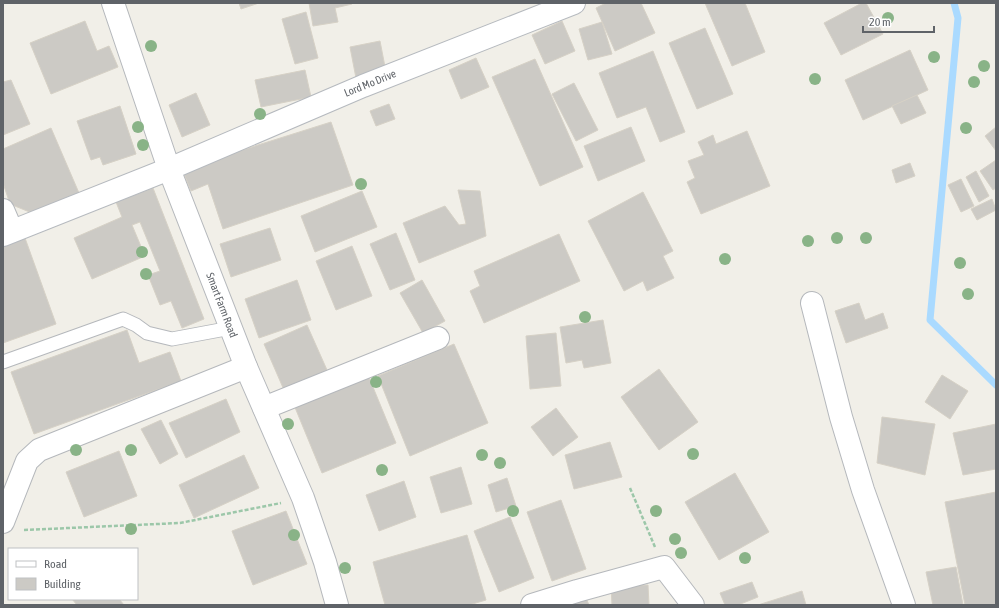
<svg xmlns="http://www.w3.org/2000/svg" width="999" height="608" font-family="'Asap Condensed',sans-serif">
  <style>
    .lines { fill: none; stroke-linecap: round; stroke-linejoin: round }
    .stream { stroke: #aadaff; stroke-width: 7 }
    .building { fill: #cccac5; stroke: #d6d1c6 }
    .lane-casing { stroke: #b5b8bc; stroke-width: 15 }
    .street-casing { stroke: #b5b8bc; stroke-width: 24 }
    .secondary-casing { stroke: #b6babf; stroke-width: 24 }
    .path { stroke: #9cc7a9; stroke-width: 2.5; stroke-dasharray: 4 2; stroke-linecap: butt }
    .lane { stroke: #fff; stroke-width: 13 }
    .street { stroke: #fff; stroke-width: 22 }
    .secondary { stroke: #fff; stroke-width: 22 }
    .tree { fill: #89b387 }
    .labels { text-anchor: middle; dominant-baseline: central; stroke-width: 4; stroke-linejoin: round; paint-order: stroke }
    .street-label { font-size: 11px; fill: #5f6368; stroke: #fff }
  </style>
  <rect width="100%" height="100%" fill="#f1efe8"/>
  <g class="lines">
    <path class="stream" d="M 954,3 L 958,18 L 930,320 L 996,385"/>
  </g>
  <g class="building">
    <path d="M 239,3 L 259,3 L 241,9 Z"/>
    <path d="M 309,3 L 352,3 L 352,4 L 335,8 L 338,22 L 313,26 Z"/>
    <path d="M 606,3 L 641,3 L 655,33 L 615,51 L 596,8 Z"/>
    <path d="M 705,3 L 745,3 L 765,52 L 732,66 Z"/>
    <path d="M 862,3 L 866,3 L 883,34 L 841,55 L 824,23 Z"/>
    <path d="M 306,12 L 318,58 L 295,64 L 282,19 Z"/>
    <path d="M 85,21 L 97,51 L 109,46 L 118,67 L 51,94 L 30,43 Z"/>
    <path d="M 562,21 L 575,51 L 545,64 L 532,35 Z"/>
    <path d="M 602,22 L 612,54 L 588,60 L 579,29 Z"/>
    <path d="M 705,28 L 733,94 L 697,109 L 669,43 Z"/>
    <path d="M 380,41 L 386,72 L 356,78 L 350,47 Z"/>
    <path d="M 910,50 L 928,90 L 863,120 L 845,80 Z"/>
    <path d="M 653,51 L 685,132 L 660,142 L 646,107 L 617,118 L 599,73 Z"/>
    <path d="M 476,58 L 489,87 L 461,99 L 449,70 Z"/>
    <path d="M 535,59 L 583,167 L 540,186 L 492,77 Z"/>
    <path d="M 305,70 L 311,97 L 261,107 L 255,80 Z"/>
    <path d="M 11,80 L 30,124 L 3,135 L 3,82 Z"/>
    <path d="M 574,83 L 598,130 L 576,141 L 552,94 Z"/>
    <path d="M 196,93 L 210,125 L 182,137 L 169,105 Z"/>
    <path d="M 917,95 L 926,113 L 901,124 L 892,106 Z"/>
    <path d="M 389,104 L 395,119 L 376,126 L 370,111 Z"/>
    <path d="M 120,106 L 136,154 L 103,165 L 100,157 L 91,160 L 77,121 Z"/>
    <path d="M 331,122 L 353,185 L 223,229 L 208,184 L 191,191 L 182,169 Z"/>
    <path d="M 631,127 L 645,161 L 598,181 L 584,146 Z"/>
    <path d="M 996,127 L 996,151 L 985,136 Z"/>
    <path d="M 51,128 L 79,193 L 32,213 L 10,204 L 3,183 L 3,149 Z"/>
    <path d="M 747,131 L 770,186 L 701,214 L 687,182 L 695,178 L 688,161 L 704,155 L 698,142 L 713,135 L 716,144 Z"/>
    <path d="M 996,160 L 996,188 L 993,190 L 980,171 Z"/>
    <path d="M 910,163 L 915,176 L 896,183 L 892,170 Z"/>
    <path d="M 976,171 L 989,196 L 979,202 L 966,177 Z"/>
    <path d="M 961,179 L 974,206 L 961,212 L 948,185 Z"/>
    <path d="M 153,188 L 204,319 L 182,328 L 171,301 L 160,305 L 148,275 L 160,271 L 140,222 L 132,225 L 145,256 L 92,279 L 74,238 L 122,217 L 116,202 Z"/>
    <path d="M 458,190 L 480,191 L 486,236 L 419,263 L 403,223 L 445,206 L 459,225 L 466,224 Z"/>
    <path d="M 362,191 L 377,227 L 315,252 L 301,216 Z"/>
    <path d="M 643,192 L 673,251 L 663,256 L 674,278 L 647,291 L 643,281 L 624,291 L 588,221 Z"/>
    <path d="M 992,199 L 996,210 L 977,220 L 971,209 Z"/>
    <path d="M 270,228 L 281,260 L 231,277 L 220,244 Z"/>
    <path d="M 396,233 L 415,280 L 390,290 L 370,244 Z"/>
    <path d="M 559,234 L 580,281 L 484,323 L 470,291 L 480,286 L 474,271 Z"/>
    <path d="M 25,238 L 56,324 L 3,343 L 3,246 Z"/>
    <path d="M 352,246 L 372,296 L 336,310 L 316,261 Z"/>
    <path d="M 297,280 L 311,320 L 259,338 L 245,299 Z"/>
    <path d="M 422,280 L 445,321 L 423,333 L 400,293 Z"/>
    <path d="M 859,303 L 865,320 L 883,313 L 888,328 L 846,343 L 835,311 Z"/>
    <path d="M 603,320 L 611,363 L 584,368 L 582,360 L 566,363 L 560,327 Z"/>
    <path d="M 307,325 L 327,370 L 284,390 L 264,344 Z"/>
    <path d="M 127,330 L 139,363 L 170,352 L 181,381 L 34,434 L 11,372 Z"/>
    <path d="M 556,333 L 561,386 L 530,389 L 526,336 Z"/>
    <path d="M 454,344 L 488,423 L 410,456 L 378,376 Z"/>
    <path d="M 659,369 L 698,422 L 659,450 L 621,397 Z"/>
    <path d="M 368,375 L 396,443 L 322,473 L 294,405 Z"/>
    <path d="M 942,375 L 968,391 L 950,419 L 925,402 Z"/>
    <path d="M 226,399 L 240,432 L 186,458 L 169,423 Z"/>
    <path d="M 556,408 L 578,437 L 553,456 L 531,427 Z"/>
    <path d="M 882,417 L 935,424 L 925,475 L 877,463 Z"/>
    <path d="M 161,420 L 178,454 L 160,464 L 141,429 Z"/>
    <path d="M 996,424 L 996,469 L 963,475 L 953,433 Z"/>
    <path d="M 610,442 L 622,477 L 574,489 L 565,455 Z"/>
    <path d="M 119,451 L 137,496 L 84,517 L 66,472 Z"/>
    <path d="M 244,455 L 259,488 L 194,518 L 179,485 Z"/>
    <path d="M 461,467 L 472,504 L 441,513 L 430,477 Z"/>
    <path d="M 735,473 L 769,532 L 719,560 L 685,502 Z"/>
    <path d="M 507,478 L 516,506 L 496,512 L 488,485 Z"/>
    <path d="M 404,481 L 416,517 L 379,531 L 366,495 Z"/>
    <path d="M 996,492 L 996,605 L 965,605 L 945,502 Z"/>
    <path d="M 561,500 L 586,569 L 552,581 L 527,512 Z"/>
    <path d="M 286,511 L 307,564 L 253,585 L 232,531 Z"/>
    <path d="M 510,517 L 534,578 L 499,592 L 474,531 Z"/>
    <path d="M 467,535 L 486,600 L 469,605 L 385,605 L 373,562 Z"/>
    <path d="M 956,567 L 963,605 L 933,605 L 926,572 Z"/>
    <path d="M 752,582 L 758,597 L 738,605 L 725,605 L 720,593 Z"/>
    <path d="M 648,585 L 649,605 L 612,605 L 611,586 Z"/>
    <path d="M 802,591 L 806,605 L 758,605 Z"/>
    <path d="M 586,598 L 589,605 L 567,605 Z"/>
    <path d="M 72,599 L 119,599 L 124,605 L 77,605 Z"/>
  </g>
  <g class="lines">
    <defs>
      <path id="lane" d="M 3,362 L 123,319 L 136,325 L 147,333 L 172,339 L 231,328"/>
      <g id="street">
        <path d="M 113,3 L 169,169 L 246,367 L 303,498 L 325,562 L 337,605"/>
        <path d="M 3,210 L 12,231"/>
        <path d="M 812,303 L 841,417 L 863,490 L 904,605"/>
        <path d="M 264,408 L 438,338"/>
        <path d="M 3,522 L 27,461 L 39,450 L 246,367"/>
        <path d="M 532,605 L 577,591 L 664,567 L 693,605"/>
      </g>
      <path id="secondary" d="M 3,235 L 169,169 L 363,86 L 574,3"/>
    </defs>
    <use href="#lane" class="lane-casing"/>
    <use href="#street" class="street-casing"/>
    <use href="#secondary" class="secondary-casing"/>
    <g class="path">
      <path d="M 630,488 L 655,547"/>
      <path d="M 24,530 L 180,523 L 281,503"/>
    </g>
    <use href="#lane" class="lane"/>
    <use href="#street" class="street"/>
    <use href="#secondary" class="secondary"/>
  </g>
  <g class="tree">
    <circle cx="888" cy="18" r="6"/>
    <circle cx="151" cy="46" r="6"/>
    <circle cx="934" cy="57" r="6"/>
    <circle cx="984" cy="66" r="6"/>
    <circle cx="815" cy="79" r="6"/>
    <circle cx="974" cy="82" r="6"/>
    <circle cx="260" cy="114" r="6"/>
    <circle cx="138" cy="127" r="6"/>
    <circle cx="966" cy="128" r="6"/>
    <circle cx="143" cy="145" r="6"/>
    <circle cx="361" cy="184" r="6"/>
    <circle cx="837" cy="238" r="6"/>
    <circle cx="866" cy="238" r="6"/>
    <circle cx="808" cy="241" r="6"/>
    <circle cx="142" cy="252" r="6"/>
    <circle cx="725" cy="259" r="6"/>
    <circle cx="960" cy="263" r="6"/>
    <circle cx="146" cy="274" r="6"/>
    <circle cx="968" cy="294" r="6"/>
    <circle cx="585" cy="317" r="6"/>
    <circle cx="376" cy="382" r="6"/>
    <circle cx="288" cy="424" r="6"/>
    <circle cx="76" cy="450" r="6"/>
    <circle cx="131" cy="450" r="6"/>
    <circle cx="693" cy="454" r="6"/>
    <circle cx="482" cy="455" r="6"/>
    <circle cx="500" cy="463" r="6"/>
    <circle cx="382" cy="470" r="6"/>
    <circle cx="513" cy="511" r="6"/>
    <circle cx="656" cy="511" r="6"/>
    <circle cx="131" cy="529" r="6"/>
    <circle cx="294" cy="535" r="6"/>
    <circle cx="675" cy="539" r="6"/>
    <circle cx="681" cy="553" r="6"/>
    <circle cx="745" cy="558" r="6"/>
    <circle cx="345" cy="568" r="6"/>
  </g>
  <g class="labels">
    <g class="street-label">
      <text transform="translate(370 83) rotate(-22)">Lord Mo Drive</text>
      <text transform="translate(222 305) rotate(69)">Smart Farm Road</text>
    </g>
  </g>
  <rect width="999" height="608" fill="none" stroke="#5f6368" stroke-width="8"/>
  <rect x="8" y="548" width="130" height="52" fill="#ffffff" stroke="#bfc1c3"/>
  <rect x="16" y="561" width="20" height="6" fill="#ffffff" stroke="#bfc1c3"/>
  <text x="44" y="568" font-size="12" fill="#5f6368">Road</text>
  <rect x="16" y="578" width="20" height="12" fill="#cccac5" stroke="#bfc1c3"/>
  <text x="44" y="588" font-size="12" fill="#5f6368">Building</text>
  <path d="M863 26v6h71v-6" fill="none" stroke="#5f6368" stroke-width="2"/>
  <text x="869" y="26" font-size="12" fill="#5f6368" stroke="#ffffff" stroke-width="3" paint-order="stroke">20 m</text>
</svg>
